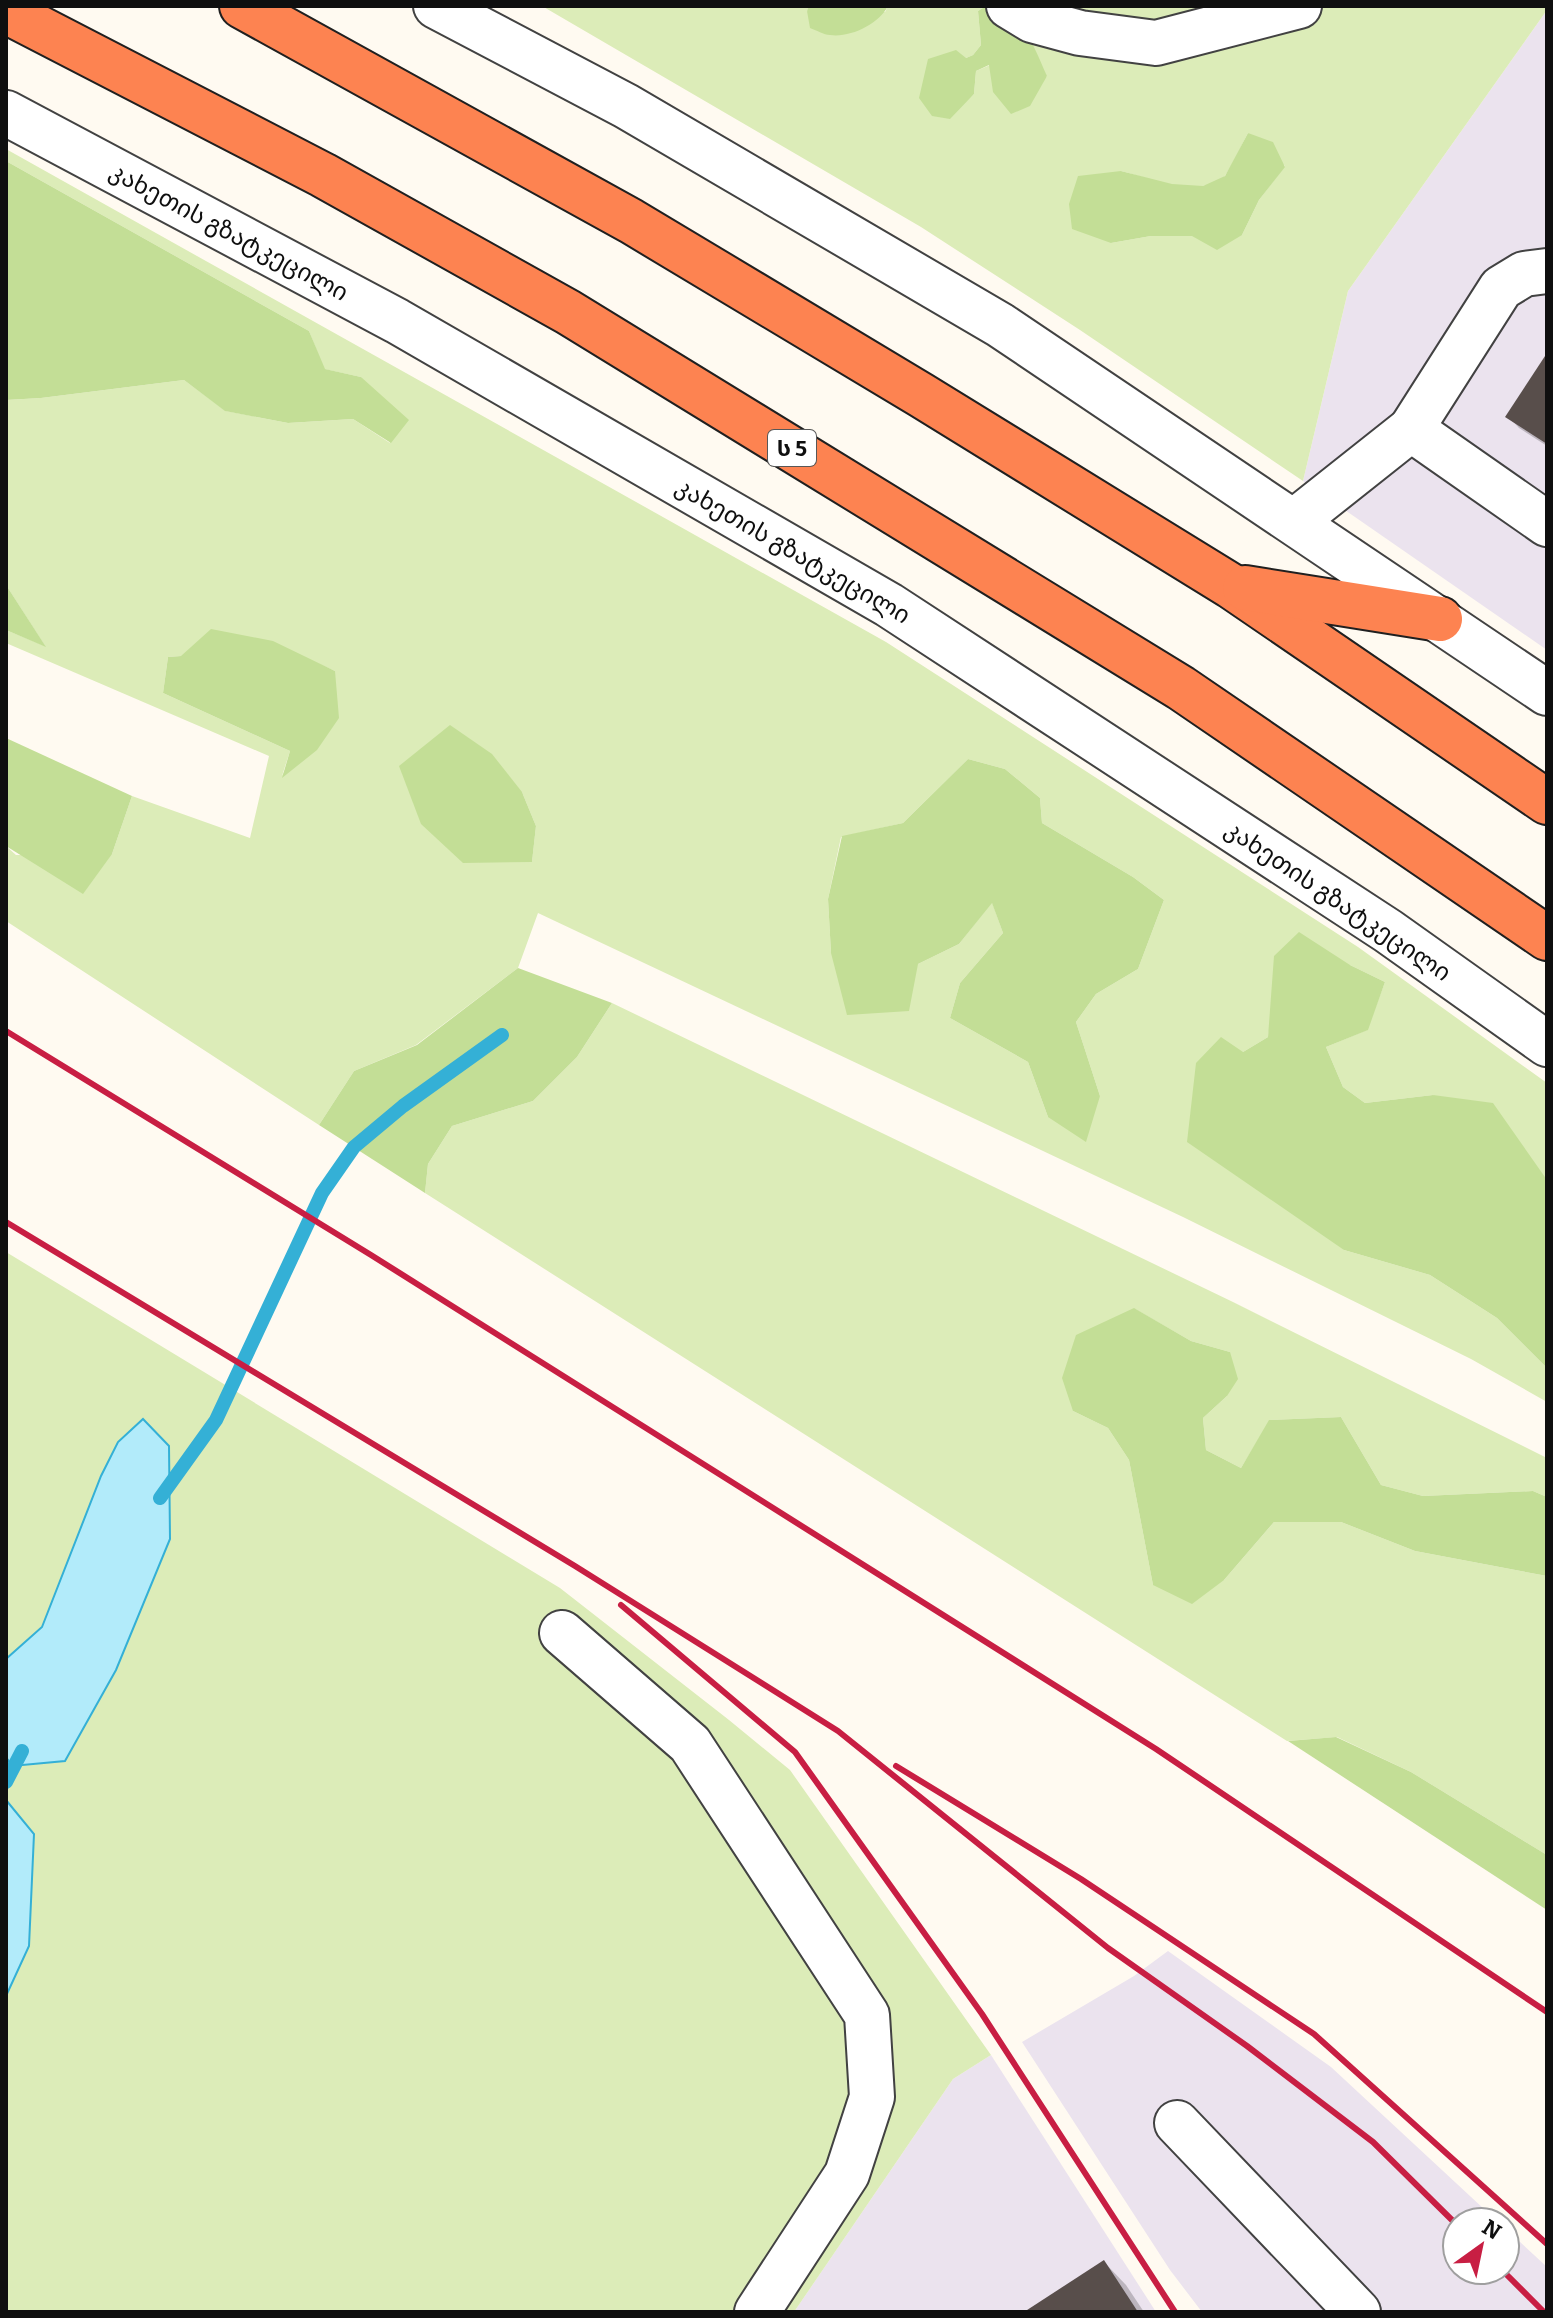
<svg xmlns="http://www.w3.org/2000/svg" width="1553" height="2318" font-family="Bitter,'Noto Sans Georgian',serif">
  <style>
    .industrial { fill: #ebe3ee }
    .green { fill: #dcecb8; fill-rule: evenodd }
    .forest { fill: #c3de96 }
    .water { fill: #b2ebfa; stroke: #34b0d6; stroke-width: 2 }
    .shadow { fill: #0003 }
    .lines { fill: none; stroke-linecap: round; stroke-linejoin: round }
    .stream { stroke: #34b0d6; stroke-width: 14 }
    .building { fill: #584e4b }
    .minor-casing { stroke: #424242; stroke-width: 48 }
    .highway-casing { stroke: #202020; stroke-width: 48 }
    .minor { stroke: #fff; stroke-width: 44 }
    .highway { stroke: #fd8351; stroke-width: 44 }
    .rail { stroke: #c81e43; stroke-width: 6 }
    .labels { text-anchor: middle; dominant-baseline: central; stroke-width: 8; stroke-linejoin: round; paint-order: stroke }
    .shield { fill: #fff; stroke: #575757; stroke-width: 2 }
    .shield-label { font-size: 22px; font-weight: bold; fill: #0f0f0f }
    .street-label { font-size: 24px; fill: #0f0f0f; stroke: #fff }
  </style>
  <rect width="100%" height="100%" fill="#fffaf1"/>
  <g class="industrial">
    <path d="M 1547,10 L 1547,650 L 1303,481 L 1348,291 Z"/>
    <path d="M 1168,1951 L 1331,2067 L 1498,2222 L 1457,2222 L 1457,2270 L 1505,2270 L 1505,2228 L 1547,2267 L 1547,2312 L 1202,2312 L 1170,2270 L 1022,2042 L 1134,1976 Z"/>
    <path d="M 991,2055 L 1156,2312 L 794,2312 L 953,2079 Z"/>
  </g>
  <g class="green">
    <path d="M 542,6 L 809,6 L 807,12 L 885,12 L 888,6 L 986,6 L 978,11 L 981,45 L 973,55 L 966,58 L 962,105 L 974,94 L 976,71 L 990,65 L 1047,77 L 1014,15 L 994,6 L 1547,6 L 1547,10 L 1348,291 L 1303,481 L 1080,330 L 921,227 ZM 1248,133 L 1285,166 L 1259,200 L 1242,235 L 1151,236 L 1111,243 L 1121,171 C 1150,178 1198,199 1224,177 C 1229,172 1243,142 1248,133 Z"/>
    <path d="M 6,149 L 886,642 L 1358,947 L 1547,1083 L 1547,1180 L 1433,1095 L 1365,1103 L 1343,1087 L 1326,1047 L 1367,1030 L 1385,982 L 1350,965 L 1272,1012 L 1268,1037 L 1243,1052 L 1344,1250 L 1430,1275 L 1497,1318 L 1547,1368 L 1547,1402 L 1471,1359 L 1183,1217 L 538,913 L 518,968 L 416,1045 L 354,1071 L 319,1125 L 6,921 L 6,846 L 16,855 L 112,854 L 132,796 L 250,838 L 269,756 L 6,643 L 6,630 L 45,646 L 6,585 L 6,400 L 41,398 L 184,380 L 226,411 L 288,423 L 353,419 L 390,443 L 361,377 L 324,369 L 309,331 L 6,161 ZM 181,656 L 310,660 L 335,671 L 282,776 L 290,751 L 163,693 L 168,657 ZM 968,759 L 1005,769 L 1040,798 L 1042,823 L 1133,877 L 1164,900 L 1138,969 L 1096,994 L 1076,1022 L 1100,1096 L 1048,1117 L 1028,1062 L 950,1018 L 960,983 L 1003,933 L 992,902 L 959,944 L 918,964 L 831,953 L 828,899 L 841,837 L 903,823 ZM 522,792 L 536,826 L 532,862 Z"/>
    <path d="M 612,1003 L 1233,1302 L 1547,1458 L 1547,1497 L 1533,1491 L 1423,1496 L 1381,1485 L 1341,1417 L 1270,1420 L 1241,1468 L 1206,1450 L 1203,1418 L 1227,1396 L 1230,1352 L 1191,1341 L 1135,1309 L 1073,1411 L 1108,1428 L 1129,1460 L 1153,1585 L 1224,1580 L 1274,1522 L 1341,1522 L 1415,1551 L 1547,1576 L 1547,1855 L 1411,1772 L 1337,1737 L 1287,1741 L 425,1193 L 428,1164 L 452,1126 L 533,1101 L 577,1057 Z"/>
    <path d="M 6,1252 L 560,1588 L 729,1720 L 790,1770 L 991,2055 L 953,2079 L 794,2312 L 6,2312 L 6,1996 L 29,1946 L 34,1834 L 6,1800 L 6,1757 L 12,1766 L 118,1442 L 101,1476 L 42,1627 L 6,1659 Z"/>
  </g>
  <g class="forest">
    <path d="M 809,6 L 888,6 C 879,24 850,38 830,35 C 824,35 816,30 810,28 L 807,11 Z"/>
    <path d="M 986,6 C 1021,6 1035,50 1047,76 L 1030,106 L 1011,114 L 993,92 L 989,65 L 976,71 L 974,94 L 950,119 L 932,116 L 919,98 L 928,59 L 956,50 L 966,58 L 973,55 L 981,45 L 978,11 Z"/>
    <path d="M 1248,133 L 1273,142 L 1285,167 L 1259,200 L 1242,235 L 1217,250 L 1192,236 L 1151,236 L 1111,243 L 1072,229 L 1069,204 L 1078,176 L 1121,171 L 1172,184 L 1203,186 L 1225,176 Z"/>
    <path d="M 6,161 L 309,331 L 325,369 L 361,377 L 409,420 L 391,443 L 353,419 L 288,423 L 225,411 L 184,380 L 41,398 L 6,400 Z"/>
    <path d="M 6,585 L 8,588 L 46,647 L 6,630 Z"/>
    <path d="M 211,629 L 273,641 L 335,671 L 339,718 L 317,750 L 282,778 L 290,751 L 163,693 L 168,657 L 181,656 Z"/>
    <path d="M 450,725 L 492,754 L 522,792 L 536,826 L 532,862 L 463,863 L 421,824 L 399,766 Z"/>
    <path d="M 6,738 L 132,796 L 112,854 L 83,894 L 6,846 Z"/>
    <path d="M 968,759 L 1005,769 L 1040,798 L 1042,823 L 1133,877 L 1164,900 L 1138,969 L 1096,994 L 1076,1022 L 1100,1096 L 1086,1142 L 1048,1117 L 1028,1062 L 950,1018 L 960,983 L 1003,933 L 992,903 L 959,944 L 918,964 L 909,1011 L 847,1015 L 831,953 L 828,899 L 842,836 L 903,823 Z"/>
    <path d="M 1299,932 L 1350,965 L 1385,982 L 1368,1030 L 1326,1047 L 1343,1087 L 1365,1103 L 1433,1095 L 1493,1103 L 1547,1180 L 1547,1368 L 1497,1318 L 1430,1275 L 1344,1250 L 1187,1142 L 1196,1063 L 1221,1037 L 1243,1052 L 1268,1037 L 1274,956 Z"/>
    <path d="M 518,968 L 612,1003 L 577,1057 L 533,1101 L 452,1126 L 428,1164 L 425,1193 L 319,1125 L 354,1071 L 417,1045 Z"/>
    <path d="M 1134,1308 L 1191,1341 L 1230,1352 L 1238,1379 L 1227,1396 L 1203,1418 L 1206,1450 L 1241,1468 L 1269,1420 L 1341,1417 L 1381,1485 L 1423,1496 L 1533,1491 L 1547,1497 L 1547,1576 L 1415,1551 L 1341,1522 L 1274,1522 L 1224,1580 L 1192,1604 L 1153,1585 L 1129,1460 L 1108,1428 L 1073,1411 L 1062,1378 L 1076,1335 Z"/>
    <path d="M 1336,1737 L 1411,1772 L 1547,1855 L 1547,1910 L 1288,1741 Z"/>
  </g>
  <g class="water">
    <path d="M 143,1419 L 169,1446 L 170,1539 L 116,1670 L 65,1761 L 12,1766 L 6,1757 L 6,1659 L 42,1627 L 101,1476 L 118,1442 Z"/>
    <path d="M 6,1800 L 34,1834 L 29,1946 L 6,1996 Z"/>
  </g>
  <g class="shadow">
    <path d="M 1547,357 L 1547,446 L 1519,428 L 1508,416 Z"/>
    <path d="M 1104,2262 L 1126,2285 L 1144,2312 L 1028,2312 Z"/>
  </g>
  <g class="lines">
    <g class="stream">
      <path d="M 160,1498 L 216,1420 L 322,1193 L 354,1147 L 403,1106 L 502,1035"/>
      <path d="M 6,1782 L 22,1751"/>
    </g>
  </g>
  <g class="building">
    <path d="M 1547,353 L 1547,444 L 1505,417 Z"/>
    <path d="M 1104,2260 L 1138,2312 L 1024,2312 Z"/>
  </g>
  <g class="lines">
    <defs>
      <g id="minor">
        <path d="M 436,6 L 626,106 L 1000,325 L 1547,693"/>
        <path d="M 1009,6 L 1032,20 L 1080,33 L 1156,43 L 1299,6"/>
        <path d="M 6,113 L 397,321 L 889,605 L 1388,931 L 1547,1044"/>
        <path d="M 1411,429 L 1501,288 L 1524,274 L 1547,271"/>
        <path d="M 1295,521 L 1411,429 L 1547,524"/>
        <path d="M 562,1633 L 690,1744 L 867,2015 L 872,2097 L 847,2174 L 757,2312"/>
        <path d="M 1177,2123 L 1358,2312"/>
      </g>
      <g id="highway">
        <path d="M 242,6 L 631,221 L 921,395 L 1231,586 L 1547,802"/>
        <path d="M 6,11 L 323,175 L 568,312 L 1181,688 L 1547,938"/>
        <path d="M 1245,588 L 1440,619"/>
      </g>
    </defs>
    <use href="#minor" class="minor-casing"/>
    <use href="#highway" class="highway-casing"/>
    <use href="#minor" class="minor"/>
    <use href="#highway" class="highway"/>
    <g class="rail">
      <path d="M 6,1031 L 371,1255 L 1156,1749 L 1547,2012"/>
      <path d="M 6,1222 L 575,1566 L 838,1731 L 1108,1948 L 1247,2046 L 1373,2142 L 1457,2225"/>
      <path d="M 621,1605 L 795,1752 L 982,2014 L 1175,2312"/>
      <path d="M 896,1766 L 1081,1879 L 1314,2034 L 1547,2244"/>
      <path d="M 1502,2270 L 1544,2312"/>
    </g>
  </g>
  <g class="labels">
    <rect class="shield" x="768" y="430" width="48" height="36" rx="6"/>
    <g class="shield-label">
      <text x="792" y="448">ს 5</text>
    </g>
    <g class="street-label">
      <text transform="translate(229 232) rotate(28)">კახეთის გზატკეცილი</text>
      <text transform="translate(793 551) rotate(30)">კახეთის გზატკეცილი</text>
      <text transform="translate(1338 901) rotate(34)">კახეთის გზატკეცილი</text>
    </g>
  </g>
  <rect width="1553" height="2318" fill="none" stroke="#0f0f0f" stroke-width="16"/>
  <g transform="translate(1481 2246) rotate(33)"><circle r="38" fill="#ffffff" stroke="#9f9f9f" stroke-width="2"/>
  <path d="M0-6L14 30L0 20L-14 30Z" fill="#c81e43"/>
  <text y="-12" font-size="22" font-weight="bold" text-anchor="middle" fill="#0f0f0f">N</text>
  </g>
</svg>
